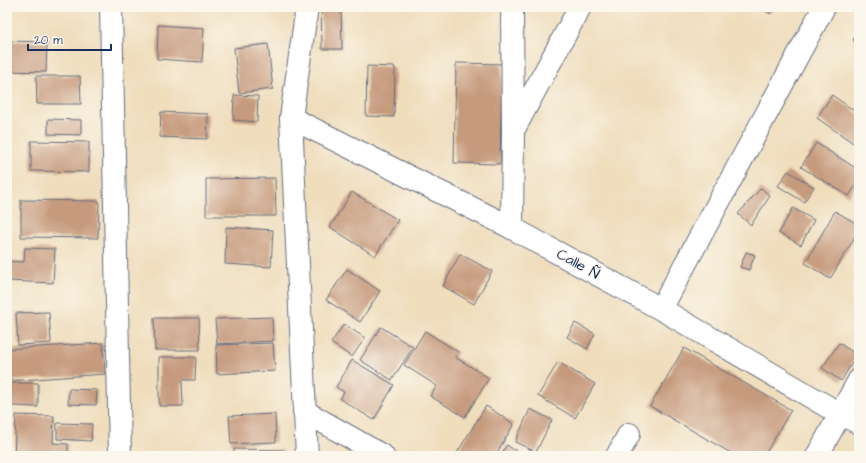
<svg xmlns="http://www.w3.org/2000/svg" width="866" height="463" font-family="'Architects Daughter',sans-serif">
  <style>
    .building { fill: #c69a7d }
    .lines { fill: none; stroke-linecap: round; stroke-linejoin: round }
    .minor-casing { stroke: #656c7f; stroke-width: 24 }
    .minor { stroke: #fff; stroke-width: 22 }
    .labels { text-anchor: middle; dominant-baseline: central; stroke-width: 3; stroke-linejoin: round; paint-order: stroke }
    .street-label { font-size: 15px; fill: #1b2f5e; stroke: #fbf7ec }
  </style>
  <rect width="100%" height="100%" fill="#fbf7ec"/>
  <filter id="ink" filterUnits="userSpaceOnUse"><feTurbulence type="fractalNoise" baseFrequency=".025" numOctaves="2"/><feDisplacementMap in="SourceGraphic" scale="8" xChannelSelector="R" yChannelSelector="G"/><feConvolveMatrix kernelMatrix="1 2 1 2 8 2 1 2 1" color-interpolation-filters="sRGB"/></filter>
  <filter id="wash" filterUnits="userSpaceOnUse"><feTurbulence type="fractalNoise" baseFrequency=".012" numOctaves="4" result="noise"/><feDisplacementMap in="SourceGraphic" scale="16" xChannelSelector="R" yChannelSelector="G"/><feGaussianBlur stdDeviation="0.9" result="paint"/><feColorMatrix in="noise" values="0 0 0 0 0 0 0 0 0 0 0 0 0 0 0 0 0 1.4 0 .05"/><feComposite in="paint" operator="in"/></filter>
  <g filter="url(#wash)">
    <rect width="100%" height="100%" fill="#efddbc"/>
    <g id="blocks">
      <g class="building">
        <path d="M 321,7 L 341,7 L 342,49 L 322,49 Z"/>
        <path d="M 759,7 L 774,7 L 770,14 Z"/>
        <path d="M 158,25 L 204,28 L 202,62 L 157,59 Z"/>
        <path d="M 859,29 L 859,44 L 853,40 Z"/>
        <path d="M 7,41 L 47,42 L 46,72 L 7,71 Z"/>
        <path d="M 268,44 L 273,89 L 239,93 L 234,48 Z"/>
        <path d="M 456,63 L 502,64 L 500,164 L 454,163 Z"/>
        <path d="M 367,66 L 395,67 L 394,117 L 366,116 Z"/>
        <path d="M 36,76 L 80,76 L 81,104 L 37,104 Z"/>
        <path d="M 234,95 L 258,96 L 257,122 L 233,120 Z"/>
        <path d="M 832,95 L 859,114 L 859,147 L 817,118 Z"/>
        <path d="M 161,112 L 208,114 L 207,139 L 160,137 Z"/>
        <path d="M 48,119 L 81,120 L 81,135 L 48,134 Z"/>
        <path d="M 31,141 L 89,142 L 89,172 L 31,171 Z"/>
        <path d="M 816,143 L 859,170 L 859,180 L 849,196 L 801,167 Z"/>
        <path d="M 788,171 L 814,187 L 804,202 L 778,186 Z"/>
        <path d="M 275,178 L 276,216 L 206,216 L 206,179 Z"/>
        <path d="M 761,188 L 770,196 L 751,225 L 738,214 Z"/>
        <path d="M 352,192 L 398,220 L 375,256 L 330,227 Z"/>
        <path d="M 21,200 L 99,201 L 98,238 L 21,237 Z"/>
        <path d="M 793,208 L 814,220 L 801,245 L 779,233 Z"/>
        <path d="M 835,211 L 859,225 L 859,230 L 830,279 L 805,263 Z"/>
        <path d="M 226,227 L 273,230 L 271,267 L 225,264 Z"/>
        <path d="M 25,248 L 55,249 L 53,283 L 7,281 L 7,261 L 24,262 Z"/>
        <path d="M 746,252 L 755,255 L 749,270 L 740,267 Z"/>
        <path d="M 460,254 L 492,271 L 474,304 L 443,286 Z"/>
        <path d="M 347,269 L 380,291 L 360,322 L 326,300 Z"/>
        <path d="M 49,312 L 51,343 L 18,345 L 16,313 Z"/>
        <path d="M 272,317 L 273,341 L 217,344 L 215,319 Z"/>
        <path d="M 154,318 L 199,318 L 200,350 L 155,350 Z"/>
        <path d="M 575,323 L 595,334 L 587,349 L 567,337 Z"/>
        <path d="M 344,324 L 365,338 L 352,357 L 331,343 Z"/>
        <path d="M 381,327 L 413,347 L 392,380 L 360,360 Z"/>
        <path d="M 425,331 L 458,352 L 455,357 L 489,378 L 465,417 L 430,396 L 437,386 L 404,365 Z"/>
        <path d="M 103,343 L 105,374 L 7,381 L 7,349 Z"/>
        <path d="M 273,343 L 275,371 L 217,374 L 216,345 Z"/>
        <path d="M 839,343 L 857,355 L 841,381 L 822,368 Z"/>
        <path d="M 684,348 L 791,410 L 764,456 L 736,456 L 650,406 Z"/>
        <path d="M 159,357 L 196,357 L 195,380 L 182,380 L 183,406 L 159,406 Z"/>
        <path d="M 352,360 L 394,385 L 374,420 L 340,399 L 344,392 L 336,387 Z"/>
        <path d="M 558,362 L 595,384 L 575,418 L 538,396 Z"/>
        <path d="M 10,383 L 38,383 L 38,407 L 11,406 Z"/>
        <path d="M 69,389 L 97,390 L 96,405 L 68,404 Z"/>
        <path d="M 486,406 L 514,424 L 495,456 L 455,456 Z"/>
        <path d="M 530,409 L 552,420 L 536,452 L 515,442 Z"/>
        <path d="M 275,414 L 276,442 L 231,444 L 229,416 Z"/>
        <path d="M 16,415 L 54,416 L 53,443 L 68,444 L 68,456 L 14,456 Z"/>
        <path d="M 57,423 L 92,424 L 91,441 L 57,439 Z"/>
        <path d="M 507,445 L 523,456 L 500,456 Z"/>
        <path d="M 234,449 L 283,450 L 283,456 L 234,456 Z"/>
      </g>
    </g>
  </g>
  <g filter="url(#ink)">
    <use href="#blocks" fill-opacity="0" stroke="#656c7f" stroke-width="1"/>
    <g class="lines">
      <defs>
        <g id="minor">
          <path d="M 111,7 L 120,456"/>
          <path d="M 291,118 L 512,228 L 661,309 L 840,414 L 859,423"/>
          <path d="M 514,129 L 580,7"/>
          <path d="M 512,228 L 513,130 L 512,7"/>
          <path d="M 661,309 L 824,7"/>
          <path d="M 304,411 L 383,456"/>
          <path d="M 307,456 L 291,118 L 307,7"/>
          <path d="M 617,456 L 629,434"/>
          <path d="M 817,456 L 859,380"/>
        </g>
      </defs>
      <use href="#minor" class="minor-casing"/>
      <use href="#minor" class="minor"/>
    </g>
  </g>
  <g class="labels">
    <g class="street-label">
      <text transform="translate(578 264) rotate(29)">Calle Ñ</text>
    </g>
  </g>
  <rect width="866" height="463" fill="none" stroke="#fbf7ec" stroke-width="24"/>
  <path d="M28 44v6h83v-6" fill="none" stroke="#1b2f5e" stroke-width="2"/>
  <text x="34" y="44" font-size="12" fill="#1b2f5e" stroke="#fbf7ec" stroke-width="3" paint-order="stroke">20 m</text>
</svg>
